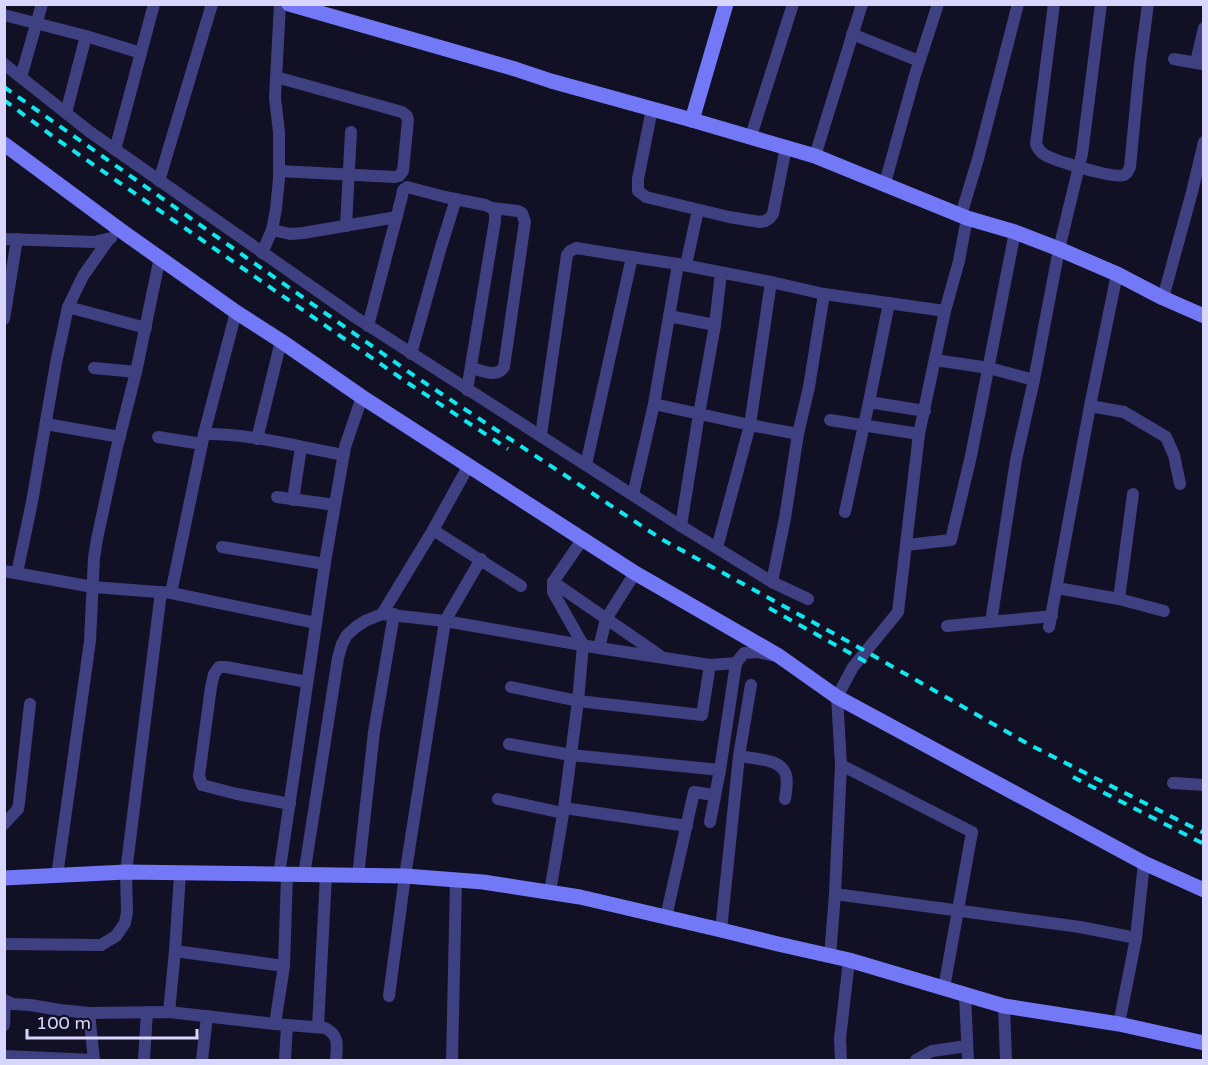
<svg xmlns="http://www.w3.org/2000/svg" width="1208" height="1065" font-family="'Varela Round',sans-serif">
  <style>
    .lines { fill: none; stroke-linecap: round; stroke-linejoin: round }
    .street { stroke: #3e4081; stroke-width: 12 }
    .secondary { stroke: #7378f7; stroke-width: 15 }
    .rail { stroke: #0ee9f0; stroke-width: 4; stroke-dasharray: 9 8; stroke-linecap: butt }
  </style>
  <rect width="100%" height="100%" fill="#121024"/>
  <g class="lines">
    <g class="street">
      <path d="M 1054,4 L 1036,144 C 1038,149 1040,152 1045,155 C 1056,161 1114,179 1124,175 C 1128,173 1128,171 1130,167 L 1140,64 L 1148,4"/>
      <path d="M 4,15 L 86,36 L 141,53"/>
      <path d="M 852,34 L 919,61"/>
      <path d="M 1174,59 L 1202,64"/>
      <path d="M 1196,62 L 1204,28"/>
      <path d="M 4,64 L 90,132 L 355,317 L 681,526 L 772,582 L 808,599"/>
      <path d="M 21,77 L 42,4"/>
      <path d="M 276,77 L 402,112 L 407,116 L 408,120 L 403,171 L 399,176 L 395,177 L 279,171"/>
      <path d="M 652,109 L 638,179 L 638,191 L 646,197 L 729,217 L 760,222 L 765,221 L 770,218 L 773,214 L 786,147"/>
      <path d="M 66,113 L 86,36"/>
      <path d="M 751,136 L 793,4"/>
      <path d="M 115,150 L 154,4"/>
      <path d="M 815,156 L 862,4"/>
      <path d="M 159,181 L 212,4"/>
      <path d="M 885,183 L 915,75 L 938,4"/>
      <path d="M 961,215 L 978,159 L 1018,4"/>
      <path d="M 346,226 L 351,132"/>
      <path d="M 272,230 L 290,234 L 303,233 L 397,217"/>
      <path d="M 4,239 L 94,242 L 111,238"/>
      <path d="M 262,253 L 272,230 L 276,209 L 279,179 L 279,132 L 275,98 L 280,4"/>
      <path d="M 686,265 L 698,210"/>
      <path d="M 1163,298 L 1192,192 L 1204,142"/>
      <path d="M 68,307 L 146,328"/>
      <path d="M 669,316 L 715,325"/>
      <path d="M 4,319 L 17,239"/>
      <path d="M 368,326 L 402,196 L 403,190 L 407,187 L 445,197 L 485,205 L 492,208 L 518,211 L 522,213 L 525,222 L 504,367 C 497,378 483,371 472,368"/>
      <path d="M 411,354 L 441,247 L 456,199"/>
      <path d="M 935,360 L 989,368 L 1034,380"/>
      <path d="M 94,368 L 136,372"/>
      <path d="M 467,390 L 495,221 L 495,213 L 492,208"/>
      <path d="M 869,402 L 889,303"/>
      <path d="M 654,404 L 750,425 L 798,434"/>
      <path d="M 1090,406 L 1124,412 L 1166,437 L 1174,455 L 1180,484"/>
      <path d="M 830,420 L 919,434"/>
      <path d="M 46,424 L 120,437"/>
      <path d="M 204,434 C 248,433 300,447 344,455"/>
      <path d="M 541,435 L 567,255 L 570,251 L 576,248 L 632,257"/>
      <path d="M 158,437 L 202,444"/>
      <path d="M 257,439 L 281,341"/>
      <path d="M 586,465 L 632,257 L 678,264 L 771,282 L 824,294 L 945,311"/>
      <path d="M 633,495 L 654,404 L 678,264"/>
      <path d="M 277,497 L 335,505"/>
      <path d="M 293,500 L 301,447"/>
      <path d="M 845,512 L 869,402 L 925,411"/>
      <path d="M 681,526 L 699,414 L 715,325 L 721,273"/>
      <path d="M 433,530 L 521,586"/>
      <path d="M 906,545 L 951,540 L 971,456 L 1015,232"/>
      <path d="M 222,547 L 325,564"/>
      <path d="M 717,548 L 750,425 L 771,282"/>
      <path d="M 4,571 L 93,587 L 171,593 L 316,623"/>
      <path d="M 17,573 L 32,502 L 56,363 L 68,307 L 83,276 L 109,239"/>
      <path d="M 553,582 L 659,655"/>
      <path d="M 772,582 L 785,518 L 798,434 L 809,387 L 824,294"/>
      <path d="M 1057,588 L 1119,599 L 1164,611"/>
      <path d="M 171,593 L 204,434 L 236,312"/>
      <path d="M 1119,599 L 1133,494"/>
      <path d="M 382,614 L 433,530 L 469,465"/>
      <path d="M 991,622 L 1016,460 L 1034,380 L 1059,249 L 1082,154 L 1101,4"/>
      <path d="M 947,626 L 1052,616"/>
      <path d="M 1049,627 L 1090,406 L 1117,274"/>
      <path d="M 599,648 L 606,619 L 635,573"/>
      <path d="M 511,687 L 578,701 L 702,715 L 710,665"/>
      <path d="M 509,744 L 571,755 L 720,770"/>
      <path d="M 739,756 C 753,759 781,758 786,775 C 788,783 786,792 785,799"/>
      <path d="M 841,765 L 972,832 L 944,988"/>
      <path d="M 1173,783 L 1204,785"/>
      <path d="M 498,799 L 563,813"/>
      <path d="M 290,804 L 237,794 L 202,785 L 199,776 L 211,687 L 214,674 L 219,667 L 226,667 L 307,682"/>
      <path d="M 564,808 L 687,826"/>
      <path d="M 710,822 L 720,770 L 736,663"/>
      <path d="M 4,824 L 18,809 L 19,803 L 30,704"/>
      <path d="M 279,875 L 326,556 L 345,447 L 362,397"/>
      <path d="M 304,875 L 338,658 L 342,644 L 347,635 L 356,627 L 365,621 L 382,614 L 445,621 L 599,648 L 710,665 L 736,663 L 744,653 L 757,652 L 772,655"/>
      <path d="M 57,876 L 90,641 L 94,558 L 97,539 L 116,451 L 136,372 L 160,257"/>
      <path d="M 358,876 L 374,732 L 394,614"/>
      <path d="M 550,892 L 564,808 L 578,701 L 583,645 L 553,592 L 553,582 L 582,540"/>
      <path d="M 835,894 L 1080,927 L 1136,938"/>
      <path d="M 666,917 L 694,792 L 714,795"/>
      <path d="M 721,930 L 739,756 L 751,685"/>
      <path d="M 4,944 L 101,945 L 116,936 L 125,923 L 127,912 L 126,872 L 161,592"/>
      <path d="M 175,951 L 284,966"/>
      <path d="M 830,956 L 835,894 L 841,765 L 837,697 L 853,667 L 898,612 L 919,434 L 945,311 L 959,261 L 967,218"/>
      <path d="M 965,995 L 968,1060"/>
      <path d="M 389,996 L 405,876 L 445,621 L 481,559"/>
      <path d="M 4,1000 L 13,1004 L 30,1005 L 60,1010 L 89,1013 L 169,1012 L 275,1024 L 325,1028 C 340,1036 337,1045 336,1060"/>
      <path d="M 1004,1006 L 1006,1060"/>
      <path d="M 169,1012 L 175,951 L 180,874"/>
      <path d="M 89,1013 L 94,1060"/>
      <path d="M 275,1024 L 284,966 L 287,875"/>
      <path d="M 1119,1024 L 1136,938 L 1144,863"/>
      <path d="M 4,1025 L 5,1001"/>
      <path d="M 318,1027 L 326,875"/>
      <path d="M 4,1056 L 94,1060"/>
      <path d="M 144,1060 L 147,1012"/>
      <path d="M 202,1060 L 207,1016"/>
      <path d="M 285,1060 L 287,1025"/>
      <path d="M 452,1060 L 456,881"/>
      <path d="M 841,1060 L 840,1039 L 849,960"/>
      <path d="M 916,1060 L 932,1051 L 967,1046"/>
    </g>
    <g class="secondary">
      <path d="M 289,4 L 515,69 L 551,81 L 692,120 L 815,156 L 967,218 L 1015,232 L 1059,249 L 1117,274 L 1163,298 L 1204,316"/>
      <path d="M 692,120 L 726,4"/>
      <path d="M 4,144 L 123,232 L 236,312 L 281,341 L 362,397 L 635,573 L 779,656 L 837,697 L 1144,863 L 1204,890"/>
      <path d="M 4,878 L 126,872 L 405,876 L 483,882 L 580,897 L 721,930 L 778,944 L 849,960 L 1004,1006 L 1119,1024 L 1204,1043"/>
    </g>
    <g class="rail">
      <path d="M 4,87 L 416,377 L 663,540 L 851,643 L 1030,745 L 1204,833"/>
      <path d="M 4,100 L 55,138 L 408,383 L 508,449"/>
      <path d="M 769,608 L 866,662"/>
      <path d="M 1073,777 L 1204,844"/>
    </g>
  </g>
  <rect width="1208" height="1065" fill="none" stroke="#d8d6fd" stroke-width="12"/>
  <path d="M27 1029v9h170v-9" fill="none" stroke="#d8d6fd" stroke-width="3"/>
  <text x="36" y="1029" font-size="18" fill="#d8d6fd" stroke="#121024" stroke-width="4.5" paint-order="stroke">100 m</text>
</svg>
